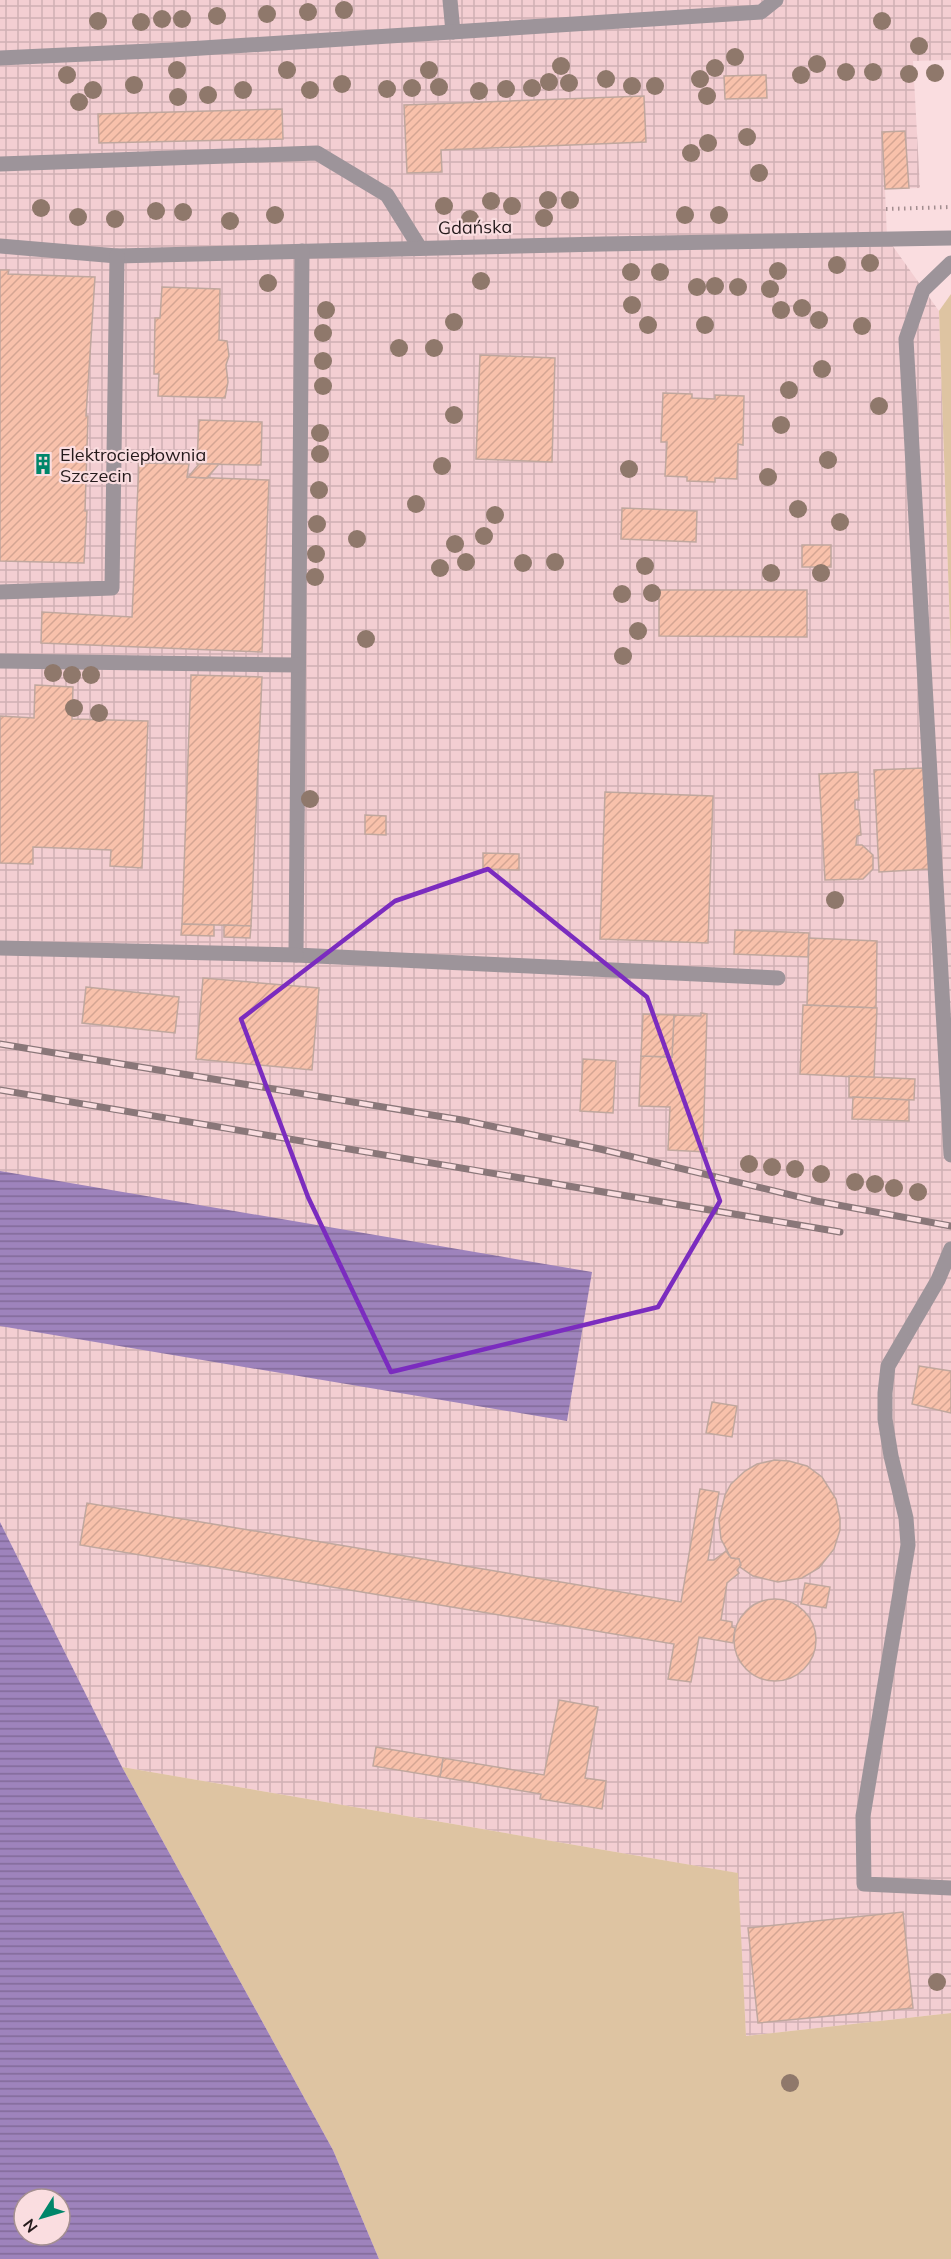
<svg xmlns="http://www.w3.org/2000/svg" width="951" height="2259" font-family="Mulish,sans-serif">
  <style>
    .industrial { fill: url(#industrial-grid) }
    .grass { fill: #dec4a2 }
    .water { fill: url(#water-rules); fill-rule: evenodd }
    .building { fill: url(#building-hatch); stroke: #c0a79e; stroke-width: 1.5 }
    .lines { fill: none; stroke-linecap: round; stroke-linejoin: round }
    .path { stroke: #a28d8f; stroke-width: 4; stroke-dasharray: 1.5 4.5; stroke-linecap: butt }
    .lane { stroke: #9d949a; stroke-width: 15 }
    .rail-casing { stroke: #8a7779; stroke-width: 7 }
    .rail { stroke: #fadde0; stroke-width: 4.5; stroke-dasharray: 14; stroke-linecap: butt }
    .tree { fill: #8f786b }
    .marked { fill: none; stroke: #7b2cbf; stroke-width: 4.5; stroke-linejoin: round }
    .labels { text-anchor: middle; dominant-baseline: central; stroke-width: 4.5; stroke-linejoin: round; paint-order: stroke }
    .street-label { font-size: 18px; fill: #241a1b; stroke: #fadde0 }
    .poi-label { font-size: 18px; fill: #241a1b; stroke: #fadde0; text-anchor: start }
  </style>
  <defs>
    <pattern id="industrial-grid" width="8" height="8" patternUnits="userSpaceOnUse" patternTransform="scale(1.5)"><rect width="8" height="8" fill="#f3ced2"/><path d="M0 4h8M4 0v8" fill="none" stroke="#d0b0b4"/></pattern>
    <pattern id="water-rules" width="6" height="5" patternUnits="userSpaceOnUse" patternTransform="scale(1.5)"><rect width="6" height="5" fill="#9e83bc"/><path d="M0 2.5h6" fill="none" stroke="#816a98"/></pattern>
    <pattern id="building-hatch" width="6" height="6" patternUnits="userSpaceOnUse" patternTransform="scale(1.5)"><rect width="6" height="6" fill="#f8c1ab"/><path d="M-1 1l2-2M0 6l6-6M5 7l2-2" fill="none" stroke="#d4a593"/></pattern>
  </defs>
  <rect width="100%" height="100%" fill="#fadde0"/>
  <path class="industrial" d="M 0,0 L 951,0 L 951,60 L 913,61 L 920,188 L 885,189 L 887,238 L 939,311 L 951,658 L 951,2013 L 746,2036 L 737,1873 L 122,1767 L 0,1522 Z"/>
  <g class="grass">
    <path d="M 951,294 L 951,658 L 939,311 Z"/>
    <path d="M 122,1767 L 738,1873 L 746,2036 L 951,2013 L 951,2259 L 379,2259 L 333,2150 Z"/>
  </g>
  <g class="water">
    <path d="M 0,1171 L 592,1272 L 567,1421 L 0,1326 Z"/>
    <path d="M 0,1522 L 122,1767 L 333,2150 L 379,2259 L 0,2259 ZM 24,2199 L 60,2199 L 60,2235 L 24,2235 Z"/>
  </g>
  <g class="building">
    <path d="M 766,75 L 767,98 L 725,99 L 724,76 Z"/>
    <path d="M 644,96 L 646,142 L 441,150 L 442,172 L 407,173 L 404,105 Z"/>
    <path d="M 282,109 L 283,139 L 99,143 L 98,114 Z"/>
    <path d="M 905,131 L 909,188 L 885,189 L 882,132 Z"/>
    <path d="M 0,270 L 9,270 L 8,274 L 95,277 L 86,416 L 88,416 L 85,511 L 87,511 L 84,563 L 0,561 Z"/>
    <path d="M 162,287 L 220,289 L 219,340 L 227,341 L 229,356 L 226,365 L 228,382 L 225,398 L 158,396 L 159,374 L 154,374 L 155,318 L 160,318 Z"/>
    <path d="M 480,355 L 555,358 L 552,462 L 476,459 Z"/>
    <path d="M 663,393 L 692,394 L 692,398 L 715,399 L 715,395 L 744,396 L 743,445 L 738,444 L 737,479 L 715,478 L 715,482 L 687,481 L 687,477 L 665,476 L 667,442 L 661,442 Z"/>
    <path d="M 199,420 L 262,422 L 261,465 L 197,464 Z"/>
    <path d="M 139,463 L 189,464 L 187,477 L 269,480 L 262,652 L 41,643 L 42,612 L 132,617 Z"/>
    <path d="M 199,464 L 219,464 L 207,478 L 188,477 Z"/>
    <path d="M 622,508 L 697,511 L 696,542 L 621,539 Z"/>
    <rect x="802" y="545" width="29" height="22"/>
    <path d="M 659,590 L 807,590 L 807,637 L 659,636 Z"/>
    <path d="M 191,675 L 262,677 L 251,926 L 182,924 Z"/>
    <path d="M 35,685 L 73,687 L 72,719 L 148,721 L 142,868 L 110,866 L 111,850 L 33,847 L 33,864 L 0,863 L 0,716 L 34,718 Z"/>
    <path d="M 923,768 L 929,869 L 879,872 L 874,770 Z"/>
    <path d="M 858,772 L 859,800 L 855,800 L 855,809 L 859,810 L 861,835 L 857,836 L 856,845 L 862,845 L 873,855 L 873,869 L 863,879 L 825,880 L 819,774 Z"/>
    <path d="M 605,792 L 713,796 L 708,943 L 600,939 Z"/>
    <path d="M 365,815 L 386,816 L 386,835 L 365,834 Z"/>
    <path d="M 483,853 L 519,854 L 519,870 L 483,869 Z"/>
    <path d="M 182,924 L 214,925 L 214,936 L 181,935 Z"/>
    <path d="M 224,925 L 251,926 L 250,938 L 224,937 Z"/>
    <path d="M 735,930 L 809,933 L 808,957 L 734,954 Z"/>
    <path d="M 809,938 L 877,941 L 876,1008 L 807,1005 Z"/>
    <path d="M 203,978 L 319,988 L 312,1070 L 196,1059 Z"/>
    <path d="M 86,987 L 179,997 L 175,1033 L 82,1023 Z"/>
    <path d="M 803,1005 L 877,1008 L 874,1078 L 800,1074 Z"/>
    <path d="M 701,1013 L 707,1014 L 703,1148 L 707,1148 L 707,1152 L 668,1150 L 670,1107 L 639,1106 L 641,1056 L 672,1057 L 674,1015 L 701,1016 Z"/>
    <path d="M 643,1014 L 674,1015 L 672,1057 L 641,1056 Z"/>
    <path d="M 583,1059 L 616,1061 L 613,1113 L 580,1111 Z"/>
    <path d="M 849,1076 L 915,1079 L 914,1100 L 849,1097 Z"/>
    <path d="M 853,1097 L 909,1100 L 909,1121 L 852,1119 Z"/>
    <path d="M 919,1366 L 951,1371 L 951,1413 L 912,1404 Z"/>
    <path d="M 712,1402 L 737,1406 L 732,1437 L 706,1433 Z"/>
    <path d="M 775,1460 L 789,1461 L 807,1466 L 822,1477 L 836,1499 L 840,1518 L 840,1530 L 834,1549 L 819,1568 L 802,1578 L 778,1582 L 753,1576 L 740,1567 L 739,1559 L 731,1558 L 721,1539 L 719,1520 L 725,1495 L 731,1484 L 745,1471 L 757,1464 Z"/>
    <path d="M 700,1489 L 719,1492 L 708,1560 L 714,1560 L 726,1551 L 731,1558 L 739,1559 L 741,1565 L 737,1570 L 739,1573 L 727,1583 L 721,1620 L 732,1622 L 732,1627 L 735,1628 L 733,1643 L 699,1637 L 691,1682 L 668,1679 L 674,1644 L 80,1545 L 87,1503 L 681,1602 Z"/>
    <path d="M 805,1583 L 830,1587 L 826,1608 L 801,1604 Z"/>
    <circle cx="775" cy="1640" r="41"/>
    <path d="M 559,1700 L 598,1707 L 585,1778 L 606,1781 L 602,1809 L 540,1799 L 541,1794 L 440,1777 L 443,1758 L 544,1775 Z"/>
    <path d="M 376,1747 L 443,1758 L 440,1777 L 373,1766 Z"/>
    <path d="M 903,1912 L 913,2008 L 758,2023 L 748,1928 Z"/>
  </g>
  <g class="lines">
    <path class="path" d="M 886,209 L 951,207"/>
    <g class="lane">
      <path d="M 450,0 L 453,32"/>
      <path d="M 0,58 L 172,50 L 761,12 L 776,0"/>
      <path d="M 0,164 L 317,153 L 387,195 L 420,248"/>
      <path d="M 0,246 L 117,256 L 603,244 L 951,238"/>
      <path d="M 302,251 L 296,955 L 778,978"/>
      <path d="M 951,263 L 923,290 L 906,339 L 951,1155"/>
      <path d="M 0,592 L 112,588 L 117,256"/>
      <path d="M 0,661 L 298,665"/>
      <path d="M 0,948 L 296,955"/>
      <path d="M 951,1249 L 938,1280 L 888,1366 L 885,1393 L 885,1419 L 891,1456 L 906,1518 L 908,1545 L 863,1816 L 864,1884 L 951,1888"/>
    </g>
    <defs>
      <g id="rail">
        <path d="M 0,1044 L 462,1120 L 600,1149 L 816,1201 L 951,1226"/>
        <path d="M 0,1090 L 840,1232"/>
      </g>
    </defs>
    <use href="#rail" class="rail-casing"/>
    <use href="#rail" class="rail"/>
  </g>
  <g class="tree">
    <circle cx="344" cy="10" r="9"/>
    <circle cx="308" cy="12" r="9"/>
    <circle cx="267" cy="14" r="9"/>
    <circle cx="217" cy="16" r="9"/>
    <circle cx="162" cy="19" r="9"/>
    <circle cx="182" cy="19" r="9"/>
    <circle cx="98" cy="21" r="9"/>
    <circle cx="882" cy="21" r="9"/>
    <circle cx="141" cy="22" r="9"/>
    <circle cx="919" cy="46" r="9"/>
    <circle cx="735" cy="57" r="9"/>
    <circle cx="817" cy="64" r="9"/>
    <circle cx="561" cy="66" r="9"/>
    <circle cx="715" cy="68" r="9"/>
    <circle cx="177" cy="70" r="9"/>
    <circle cx="287" cy="70" r="9"/>
    <circle cx="429" cy="70" r="9"/>
    <circle cx="846" cy="72" r="9"/>
    <circle cx="873" cy="72" r="9"/>
    <circle cx="935" cy="73" r="9"/>
    <circle cx="909" cy="74" r="9"/>
    <circle cx="67" cy="75" r="9"/>
    <circle cx="801" cy="75" r="9"/>
    <circle cx="606" cy="79" r="9"/>
    <circle cx="700" cy="79" r="9"/>
    <circle cx="549" cy="82" r="9"/>
    <circle cx="569" cy="83" r="9"/>
    <circle cx="342" cy="84" r="9"/>
    <circle cx="134" cy="85" r="9"/>
    <circle cx="632" cy="86" r="9"/>
    <circle cx="655" cy="86" r="9"/>
    <circle cx="439" cy="87" r="9"/>
    <circle cx="412" cy="88" r="9"/>
    <circle cx="532" cy="88" r="9"/>
    <circle cx="387" cy="89" r="9"/>
    <circle cx="506" cy="89" r="9"/>
    <circle cx="93" cy="90" r="9"/>
    <circle cx="243" cy="90" r="9"/>
    <circle cx="310" cy="90" r="9"/>
    <circle cx="479" cy="91" r="9"/>
    <circle cx="208" cy="95" r="9"/>
    <circle cx="707" cy="96" r="9"/>
    <circle cx="178" cy="97" r="9"/>
    <circle cx="79" cy="102" r="9"/>
    <circle cx="747" cy="137" r="9"/>
    <circle cx="708" cy="143" r="9"/>
    <circle cx="691" cy="153" r="9"/>
    <circle cx="759" cy="173" r="9"/>
    <circle cx="548" cy="200" r="9"/>
    <circle cx="570" cy="200" r="9"/>
    <circle cx="491" cy="201" r="9"/>
    <circle cx="444" cy="206" r="9"/>
    <circle cx="512" cy="206" r="9"/>
    <circle cx="41" cy="208" r="9"/>
    <circle cx="156" cy="211" r="9"/>
    <circle cx="183" cy="212" r="9"/>
    <circle cx="275" cy="215" r="9"/>
    <circle cx="685" cy="215" r="9"/>
    <circle cx="719" cy="215" r="9"/>
    <circle cx="78" cy="217" r="9"/>
    <circle cx="544" cy="218" r="9"/>
    <circle cx="115" cy="219" r="9"/>
    <circle cx="470" cy="219" r="9"/>
    <circle cx="230" cy="221" r="9"/>
    <circle cx="870" cy="263" r="9"/>
    <circle cx="837" cy="265" r="9"/>
    <circle cx="778" cy="271" r="9"/>
    <circle cx="631" cy="272" r="9"/>
    <circle cx="660" cy="272" r="9"/>
    <circle cx="481" cy="281" r="9"/>
    <circle cx="268" cy="283" r="9"/>
    <circle cx="715" cy="286" r="9"/>
    <circle cx="697" cy="287" r="9"/>
    <circle cx="738" cy="287" r="9"/>
    <circle cx="770" cy="289" r="9"/>
    <circle cx="632" cy="305" r="9"/>
    <circle cx="802" cy="308" r="9"/>
    <circle cx="326" cy="310" r="9"/>
    <circle cx="781" cy="310" r="9"/>
    <circle cx="819" cy="320" r="9"/>
    <circle cx="454" cy="322" r="9"/>
    <circle cx="648" cy="325" r="9"/>
    <circle cx="705" cy="325" r="9"/>
    <circle cx="862" cy="326" r="9"/>
    <circle cx="323" cy="333" r="9"/>
    <circle cx="399" cy="348" r="9"/>
    <circle cx="434" cy="348" r="9"/>
    <circle cx="323" cy="361" r="9"/>
    <circle cx="822" cy="369" r="9"/>
    <circle cx="323" cy="386" r="9"/>
    <circle cx="789" cy="390" r="9"/>
    <circle cx="879" cy="406" r="9"/>
    <circle cx="454" cy="415" r="9"/>
    <circle cx="781" cy="425" r="9"/>
    <circle cx="320" cy="433" r="9"/>
    <circle cx="320" cy="454" r="9"/>
    <circle cx="828" cy="460" r="9"/>
    <circle cx="442" cy="466" r="9"/>
    <circle cx="629" cy="469" r="9"/>
    <circle cx="768" cy="477" r="9"/>
    <circle cx="319" cy="490" r="9"/>
    <circle cx="416" cy="504" r="9"/>
    <circle cx="798" cy="509" r="9"/>
    <circle cx="495" cy="515" r="9"/>
    <circle cx="840" cy="522" r="9"/>
    <circle cx="317" cy="524" r="9"/>
    <circle cx="484" cy="536" r="9"/>
    <circle cx="357" cy="539" r="9"/>
    <circle cx="455" cy="544" r="9"/>
    <circle cx="316" cy="554" r="9"/>
    <circle cx="466" cy="562" r="9"/>
    <circle cx="555" cy="562" r="9"/>
    <circle cx="523" cy="563" r="9"/>
    <circle cx="645" cy="566" r="9"/>
    <circle cx="440" cy="568" r="9"/>
    <circle cx="771" cy="573" r="9"/>
    <circle cx="821" cy="573" r="9"/>
    <circle cx="315" cy="577" r="9"/>
    <circle cx="652" cy="593" r="9"/>
    <circle cx="622" cy="594" r="9"/>
    <circle cx="638" cy="631" r="9"/>
    <circle cx="366" cy="639" r="9"/>
    <circle cx="623" cy="656" r="9"/>
    <circle cx="53" cy="673" r="9"/>
    <circle cx="72" cy="675" r="9"/>
    <circle cx="91" cy="675" r="9"/>
    <circle cx="74" cy="708" r="9"/>
    <circle cx="99" cy="713" r="9"/>
    <circle cx="310" cy="799" r="9"/>
    <circle cx="835" cy="900" r="9"/>
    <circle cx="749" cy="1164" r="9"/>
    <circle cx="772" cy="1167" r="9"/>
    <circle cx="795" cy="1169" r="9"/>
    <circle cx="821" cy="1174" r="9"/>
    <circle cx="855" cy="1182" r="9"/>
    <circle cx="875" cy="1184" r="9"/>
    <circle cx="894" cy="1188" r="9"/>
    <circle cx="918" cy="1192" r="9"/>
    <circle cx="937" cy="1982" r="9"/>
    <circle cx="790" cy="2083" r="9"/>
  </g>
  <path class="marked" d="M 488,869 L 647,997 L 720,1201 L 658,1307 L 391,1372 L 308,1197 L 241,1019 L 395,901 Z"/>
  <defs>
    <symbol id="building-bare" viewBox="-9 -9 18 18"><path d="M-4-6H4V6H1V3H-1V6H-4ZM-2.5-4.3h1.7v1.8h-1.7ZM.8-4.3h1.7v1.8H.8ZM-2.5-1h1.7V.8h-1.7ZM.8-1h1.7V.8H.8Z" fill="#00866a" stroke="#fadde0" stroke-width="2.5" paint-order="stroke"/></symbol>
  </defs>
  <g fill-rule="evenodd">
    <use href="#building-bare" x="28" y="449" width="30" height="30"/>
  </g>
  <g class="labels">
    <g class="street-label">
      <text transform="translate(475 227) rotate(-1)">Gdańska</text>
    </g>
    <g class="poi-label">
      <text x="60" y="454">Elektrociepłownia<tspan x="60" dy="21">Szczecin</tspan></text>
    </g>
  </g>
  <g transform="translate(42 2217) rotate(233)"><circle r="28" fill="#fadde0" stroke="#a48f91" stroke-width="1.5"/>
  <path d="M0-4.5L10 22L0 15L-10 22Z" fill="#00866a"/>
  <text y="-9" font-size="16" font-weight="bold" text-anchor="middle" fill="#241a1b">N</text>
  </g>
</svg>
